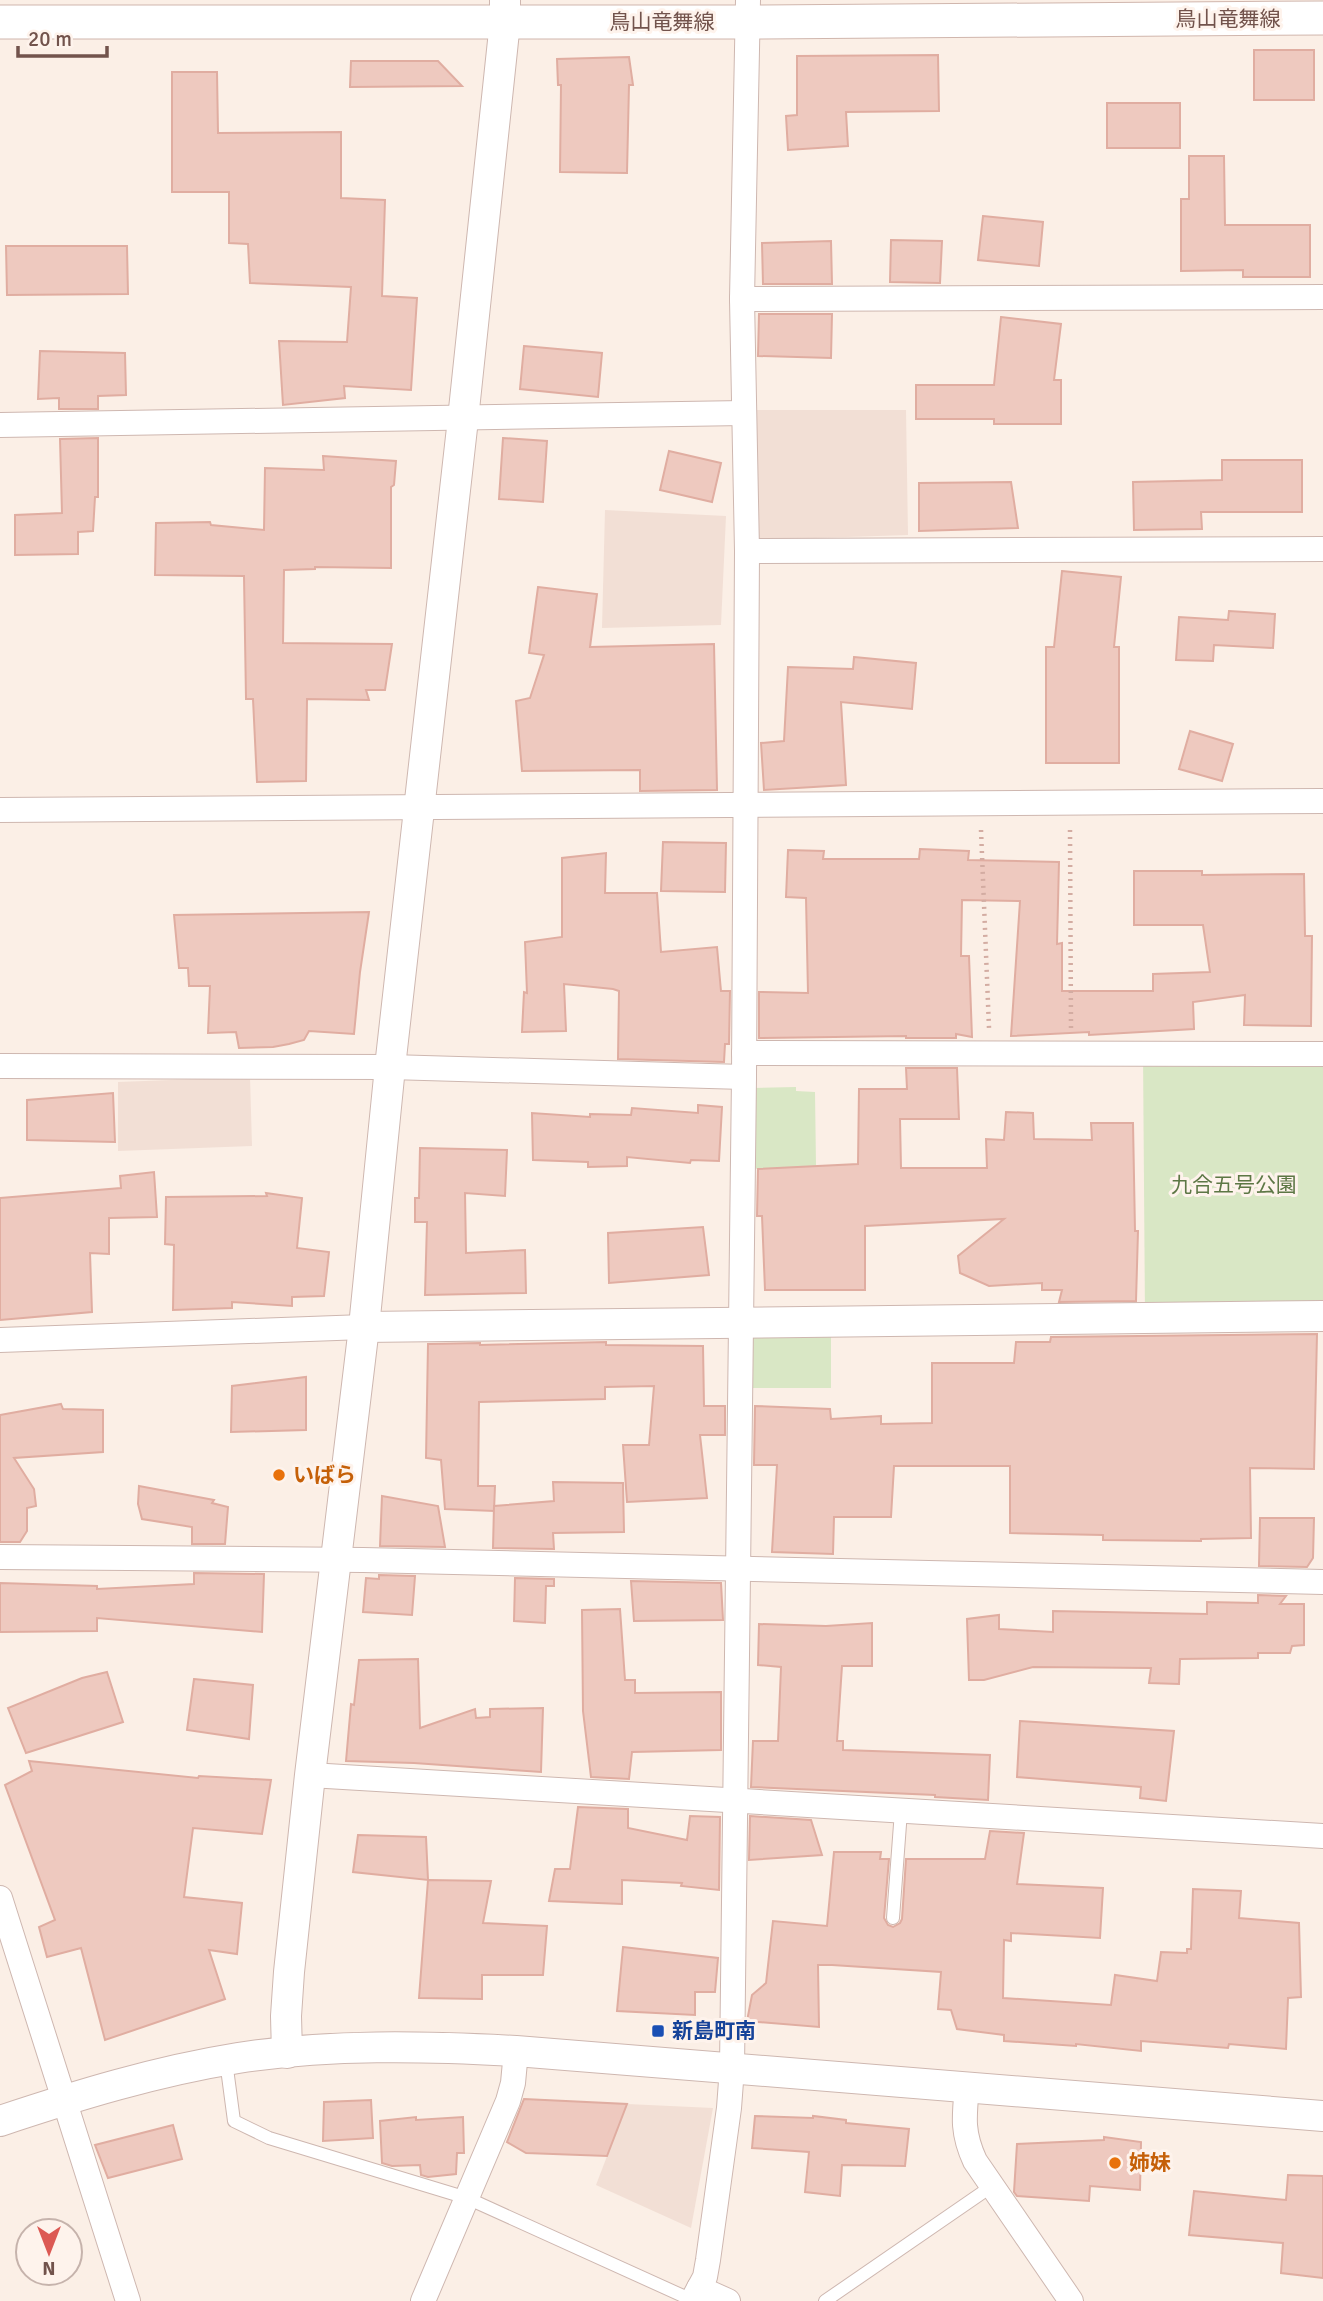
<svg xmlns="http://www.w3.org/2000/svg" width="1323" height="2301" font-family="Signika,'Noto Sans JP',sans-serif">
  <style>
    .residential { fill: #f2dfd5 }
    .green { fill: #d9e7c5 }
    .building { fill: #eec9bf; stroke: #e0ada1; stroke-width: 2 }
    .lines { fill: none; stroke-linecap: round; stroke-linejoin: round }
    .service-casing { stroke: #ceb7b0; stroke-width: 14 }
    .minor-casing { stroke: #ceb7b0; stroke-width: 26 }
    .tertiary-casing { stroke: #ceb7b0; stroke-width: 32 }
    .secondary-casing { stroke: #d0b6ad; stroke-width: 35 }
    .path { stroke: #d3aca2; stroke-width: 4.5; stroke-dasharray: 2 5; stroke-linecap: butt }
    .service { stroke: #fff; stroke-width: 12 }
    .minor { stroke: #fff; stroke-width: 24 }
    .tertiary { stroke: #fff; stroke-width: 30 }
    .secondary { stroke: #fff; stroke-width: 33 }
    .food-dot { fill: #e8710a; stroke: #fef3ec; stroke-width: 2.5 }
    .transit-dot { fill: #1a4fb4; stroke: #fef3ec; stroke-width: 2.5 }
    .labels { text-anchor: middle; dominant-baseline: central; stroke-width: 6; stroke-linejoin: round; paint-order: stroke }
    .street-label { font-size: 21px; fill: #72534c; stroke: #fef3ec }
    .park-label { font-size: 21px; fill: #5d7745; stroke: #fef3ec }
    .food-label { font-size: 21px; font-weight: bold; fill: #c56008; stroke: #fef3ec; text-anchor: start }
    .transit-label { font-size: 21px; font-weight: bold; fill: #164399; stroke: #fef3ec; text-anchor: start }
  </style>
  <rect width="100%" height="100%" fill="#fbefe6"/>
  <g class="residential">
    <path d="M 751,410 L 906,410 L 908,535 L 758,540 Z"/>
    <path d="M 605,510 L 726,516 L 721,625 L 602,628 Z"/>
    <path d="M 250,1077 L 252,1146 L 118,1151 L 118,1082 Z"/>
    <path d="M 627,2104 L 713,2108 L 691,2228 L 596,2185 Z"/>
  </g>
  <g class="green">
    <path d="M 1143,1053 L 1323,1054 L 1323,1316 L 1145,1317 Z"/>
    <path d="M 796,1087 L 796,1091 L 815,1092 L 816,1166 L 751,1169 L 753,1088 Z"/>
    <path d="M 763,1328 L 831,1328 L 831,1388 L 749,1388 L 751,1340 Z"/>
  </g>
  <g class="building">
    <rect x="1254" y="50" width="60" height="50"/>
    <path d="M 938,55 L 939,111 L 846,112 L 848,146 L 788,150 L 786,116 L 797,115 L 797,56 Z"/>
    <path d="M 629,57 L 633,85 L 629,85 L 627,173 L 560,172 L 561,85 L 558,85 L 557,59 Z"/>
    <path d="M 351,61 L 438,61 L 462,86 L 350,87 Z"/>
    <path d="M 172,72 L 217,72 L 218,133 L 341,132 L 341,198 L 385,200 L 382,296 L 417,298 L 411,390 L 344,386 L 345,398 L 283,405 L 279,341 L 347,342 L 351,287 L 250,283 L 248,244 L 229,243 L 229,192 L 172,192 Z"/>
    <rect x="1107" y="103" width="73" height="45"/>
    <path d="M 1189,156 L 1224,156 L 1225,225 L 1310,225 L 1310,277 L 1243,277 L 1243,270 L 1181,271 L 1181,199 L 1189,199 Z"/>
    <path d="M 983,216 L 1043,222 L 1039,266 L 978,260 Z"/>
    <path d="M 891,240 L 942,241 L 940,283 L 890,282 Z"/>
    <path d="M 831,241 L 832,284 L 763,284 L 762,243 Z"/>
    <path d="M 6,246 L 127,246 L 128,294 L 7,295 Z"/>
    <path d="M 759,314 L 832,314 L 831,358 L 758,356 Z"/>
    <path d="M 1001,317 L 1061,324 L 1054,380 L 1061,380 L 1061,424 L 994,424 L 994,419 L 916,419 L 916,385 L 994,385 Z"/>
    <path d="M 524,346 L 602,353 L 598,397 L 520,389 Z"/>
    <path d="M 40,351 L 125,353 L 126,395 L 98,396 L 98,409 L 59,409 L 59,398 L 38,399 Z"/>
    <path d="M 98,438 L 98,497 L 95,497 L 93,531 L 78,532 L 78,554 L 15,555 L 15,515 L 62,513 L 60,439 Z"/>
    <path d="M 503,438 L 547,441 L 543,502 L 499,499 Z"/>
    <path d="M 669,451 L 721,463 L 712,502 L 660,490 Z"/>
    <path d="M 323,456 L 396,461 L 394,485 L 391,487 L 391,568 L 315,567 L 315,569 L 284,570 L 283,643 L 392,644 L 385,690 L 366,690 L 369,700 L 307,699 L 306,781 L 257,782 L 253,699 L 246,699 L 244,576 L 155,575 L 156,523 L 210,522 L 211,525 L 264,530 L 265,468 L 324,470 Z"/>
    <path d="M 1222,460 L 1302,460 L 1302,512 L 1201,512 L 1202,529 L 1134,530 L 1133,482 L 1222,480 Z"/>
    <path d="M 1011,482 L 1018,528 L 919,531 L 919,483 Z"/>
    <path d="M 1062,571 L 1121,577 L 1114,647 L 1119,647 L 1119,763 L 1046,763 L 1046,647 L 1054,647 Z"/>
    <path d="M 538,587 L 597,594 L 590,647 L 714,644 L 717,790 L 640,791 L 640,770 L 522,771 L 516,701 L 530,698 L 544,655 L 529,653 Z"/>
    <path d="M 1229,611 L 1275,614 L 1273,648 L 1214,645 L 1213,661 L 1176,660 L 1179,617 L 1228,620 Z"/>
    <path d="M 854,657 L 916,663 L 912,709 L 841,702 L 846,785 L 764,790 L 761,743 L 784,741 L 788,667 L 853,669 Z"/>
    <path d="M 1190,731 L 1233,744 L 1222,781 L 1179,769 Z"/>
    <path d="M 663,842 L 726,843 L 725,892 L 661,891 Z"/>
    <path d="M 920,849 L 969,851 L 968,860 L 1059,862 L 1057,944 L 1062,943 L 1062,991 L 1153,991 L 1153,974 L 1210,972 L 1203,925 L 1134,925 L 1134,871 L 1202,871 L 1202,875 L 1304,874 L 1305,936 L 1312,936 L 1311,1026 L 1244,1025 L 1245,995 L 1193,1002 L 1194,1029 L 1089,1035 L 1089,1032 L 1011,1036 L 1020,901 L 962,900 L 961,956 L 969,956 L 972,1037 L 956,1034 L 956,1038 L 906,1038 L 906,1036 L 759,1038 L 759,992 L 808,993 L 806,898 L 786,897 L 788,850 L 824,851 L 823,859 L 919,859 Z"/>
    <path d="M 606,853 L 605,893 L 657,893 L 661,952 L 717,947 L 721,991 L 730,991 L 729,1044 L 725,1044 L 724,1062 L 618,1059 L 619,991 L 613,989 L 564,984 L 566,1031 L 522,1032 L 524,992 L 527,993 L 525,942 L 562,937 L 562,858 Z"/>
    <path d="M 369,912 L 360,972 L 354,1034 L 309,1031 L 304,1040 L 289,1044 L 273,1047 L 239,1048 L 236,1032 L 208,1033 L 210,986 L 189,986 L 188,968 L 179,968 L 174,915 Z"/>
    <path d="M 906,1068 L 957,1068 L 959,1119 L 900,1119 L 901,1168 L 987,1168 L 986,1139 L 1004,1140 L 1006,1112 L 1033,1113 L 1034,1139 L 1092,1140 L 1091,1123 L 1133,1123 L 1135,1231 L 1138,1231 L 1136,1301 L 1059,1302 L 1062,1290 L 1042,1290 L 1042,1283 L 989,1286 L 960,1273 L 958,1256 L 1004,1219 L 865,1226 L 865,1290 L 765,1290 L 762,1216 L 757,1216 L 758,1169 L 858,1164 L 859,1089 L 907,1089 Z"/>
    <path d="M 113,1093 L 115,1142 L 27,1140 L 27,1100 Z"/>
    <path d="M 698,1105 L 722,1107 L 719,1161 L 691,1160 L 690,1163 L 627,1157 L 627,1166 L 588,1167 L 588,1162 L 533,1160 L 532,1113 L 590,1117 L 590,1114 L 631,1115 L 632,1108 L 698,1113 Z"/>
    <path d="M 420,1148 L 507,1150 L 505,1196 L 465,1193 L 466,1253 L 525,1250 L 526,1293 L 425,1295 L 427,1222 L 415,1222 L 415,1198 L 419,1198 Z"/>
    <path d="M 154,1172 L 157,1217 L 109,1218 L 109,1254 L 90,1253 L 92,1312 L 0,1320 L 0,1198 L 121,1188 L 120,1176 Z"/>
    <path d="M 266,1193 L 302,1198 L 297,1248 L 329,1252 L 324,1296 L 292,1297 L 292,1306 L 232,1302 L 232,1308 L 173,1310 L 174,1245 L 165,1244 L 166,1197 L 267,1196 Z"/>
    <path d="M 703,1227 L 709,1275 L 609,1283 L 608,1233 Z"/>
    <path d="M 1317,1334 L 1314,1469 L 1250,1468 L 1251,1538 L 1201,1539 L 1201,1541 L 1103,1540 L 1103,1535 L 1010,1533 L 1010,1466 L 894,1466 L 891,1517 L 834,1517 L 833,1554 L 772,1552 L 777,1465 L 754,1465 L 755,1406 L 830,1409 L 831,1419 L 881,1416 L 881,1424 L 932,1423 L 932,1363 L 1014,1363 L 1016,1342 L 1050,1342 L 1051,1337 Z"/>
    <path d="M 606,1342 L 606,1345 L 703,1346 L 704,1406 L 725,1406 L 725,1435 L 700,1435 L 707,1498 L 627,1502 L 623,1445 L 649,1445 L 654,1386 L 605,1387 L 605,1399 L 479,1402 L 478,1486 L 495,1486 L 494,1511 L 445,1509 L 441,1460 L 426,1458 L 428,1344 L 480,1343 L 480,1345 Z"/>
    <path d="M 306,1377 L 306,1430 L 231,1432 L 232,1386 Z"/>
    <path d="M 61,1404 L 63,1409 L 103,1410 L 103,1452 L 14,1458 L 34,1489 L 36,1506 L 27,1508 L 27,1531 L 20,1542 L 0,1542 L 0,1415 Z"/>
    <path d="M 553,1482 L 623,1483 L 624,1532 L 553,1533 L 554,1549 L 493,1548 L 494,1506 L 554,1501 Z"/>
    <path d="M 139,1486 L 214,1500 L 212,1503 L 228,1507 L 225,1544 L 192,1544 L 192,1527 L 142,1519 L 138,1504 Z"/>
    <path d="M 382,1496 L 438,1506 L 445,1547 L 380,1546 Z"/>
    <path d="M 1260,1518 L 1314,1518 L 1313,1558 L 1307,1567 L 1259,1566 Z"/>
    <path d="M 194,1573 L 264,1574 L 262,1632 L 97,1618 L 97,1631 L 0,1632 L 0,1583 L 97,1586 L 97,1589 L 194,1584 Z"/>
    <path d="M 379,1575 L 415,1576 L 412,1615 L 363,1612 L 366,1578 L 379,1579 Z"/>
    <path d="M 515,1578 L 554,1579 L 554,1586 L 546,1586 L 545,1623 L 514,1621 Z"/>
    <path d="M 631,1581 L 721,1583 L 723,1620 L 634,1621 Z"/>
    <path d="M 1258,1595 L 1286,1596 L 1280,1604 L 1304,1604 L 1304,1645 L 1292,1646 L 1290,1653 L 1258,1653 L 1258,1658 L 1180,1659 L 1179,1684 L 1149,1683 L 1151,1668 L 1033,1667 L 984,1680 L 969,1680 L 967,1619 L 999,1615 L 999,1629 L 1053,1632 L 1053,1611 L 1207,1614 L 1207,1602 L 1258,1603 Z"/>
    <path d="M 620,1609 L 625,1680 L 635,1680 L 635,1693 L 721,1692 L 721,1750 L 632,1752 L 629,1779 L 591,1777 L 583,1711 L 582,1610 Z"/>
    <path d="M 872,1623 L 872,1666 L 842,1666 L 837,1741 L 843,1741 L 843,1750 L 990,1755 L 988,1800 L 935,1797 L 935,1795 L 751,1787 L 753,1741 L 778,1741 L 781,1667 L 758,1665 L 759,1624 L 826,1626 Z"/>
    <path d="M 418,1659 L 420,1728 L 475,1709 L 476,1718 L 490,1717 L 490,1709 L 543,1708 L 541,1772 L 414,1763 L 346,1761 L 351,1704 L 354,1705 L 359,1660 Z"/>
    <path d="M 107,1672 L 123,1722 L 26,1753 L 8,1708 L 82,1678 Z"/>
    <path d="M 194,1679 L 253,1685 L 249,1739 L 187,1730 Z"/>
    <path d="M 1020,1721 L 1174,1731 L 1166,1801 L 1140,1798 L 1141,1787 L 1017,1777 Z"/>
    <path d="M 29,1761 L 198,1778 L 199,1776 L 271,1780 L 262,1834 L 193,1828 L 184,1897 L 242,1903 L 237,1954 L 209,1950 L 225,1999 L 105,2040 L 81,1948 L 47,1957 L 39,1927 L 55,1920 L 5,1785 L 32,1771 Z"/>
    <path d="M 578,1807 L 628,1809 L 628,1828 L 687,1840 L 690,1816 L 720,1817 L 719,1890 L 681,1886 L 682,1883 L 622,1880 L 622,1904 L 549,1901 L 555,1869 L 570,1869 Z"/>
    <path d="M 750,1816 L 811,1820 L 822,1855 L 749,1860 Z"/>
    <path d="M 990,1831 L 1024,1833 L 1017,1884 L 1103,1888 L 1100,1938 L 1011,1933 L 1011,1941 L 1004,1940 L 1003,1998 L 1111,2005 L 1115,1975 L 1157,1981 L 1161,1952 L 1187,1953 L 1187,1949 L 1191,1949 L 1193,1889 L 1241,1891 L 1239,1918 L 1299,1923 L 1301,1997 L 1288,1998 L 1286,2049 L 1229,2044 L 1228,2048 L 1141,2041 L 1141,2051 L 1076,2044 L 1076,2046 L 1004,2041 L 1004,2035 L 957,2029 L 951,2010 L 938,2009 L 941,1972 L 832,1965 L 818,1965 L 819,2027 L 747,2021 L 752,1995 L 766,1983 L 773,1921 L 827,1926 L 834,1852 L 881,1852 L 880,1859 L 889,1859 L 884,1918 L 888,1925 L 893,1927 L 900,1923 L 902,1919 L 906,1859 L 985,1859 Z"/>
    <path d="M 358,1835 L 426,1837 L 428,1880 L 353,1872 Z"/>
    <path d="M 428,1880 L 491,1881 L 483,1923 L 547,1926 L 543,1975 L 482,1975 L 482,1999 L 419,1998 Z"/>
    <path d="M 623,1947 L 718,1958 L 715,1992 L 695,1992 L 695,2015 L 617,2011 Z"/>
    <path d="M 524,2099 L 627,2104 L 607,2156 L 526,2153 L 507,2142 Z"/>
    <path d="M 371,2100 L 373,2138 L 323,2141 L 324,2102 Z"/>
    <path d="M 755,2116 L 813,2118 L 813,2116 L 846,2120 L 846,2123 L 909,2129 L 905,2166 L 842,2165 L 840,2196 L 805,2192 L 809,2152 L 752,2148 Z"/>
    <path d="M 416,2117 L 416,2120 L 463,2117 L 464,2153 L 457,2153 L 456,2174 L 428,2177 L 421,2175 L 420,2165 L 392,2166 L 382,2163 L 380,2121 Z"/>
    <path d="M 173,2125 L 182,2159 L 108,2178 L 95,2145 Z"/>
    <path d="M 1104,2137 L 1141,2142 L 1140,2190 L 1090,2186 L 1089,2201 L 1017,2196 L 1014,2192 L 1017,2144 L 1104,2140 Z"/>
    <path d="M 1288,2175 L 1323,2176 L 1323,2278 L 1281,2273 L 1283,2243 L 1189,2235 L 1194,2191 L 1286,2200 Z"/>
  </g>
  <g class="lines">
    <defs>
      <g id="service">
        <path d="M 893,1918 L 901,1811"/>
        <path d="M 226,2061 L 234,2121 L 269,2138 L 467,2198 L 692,2300"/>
        <path d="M 825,2301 L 992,2186"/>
      </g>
      <g id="minor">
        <path d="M 742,299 L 1323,297"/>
        <path d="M 0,425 L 744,413"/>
        <path d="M 747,551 L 1323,549"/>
        <path d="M 0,810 L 1323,801"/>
        <path d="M 744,1053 L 1323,1054"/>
        <path d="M 0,1066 L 390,1067 L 744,1077"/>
        <path d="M 0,1340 L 364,1327"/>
        <path d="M 0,1557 L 363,1560 L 1323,1582"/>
        <path d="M 310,1775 L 1323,1836"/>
        <path d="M 0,1898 L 128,2301"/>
        <path d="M 967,2087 C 964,2117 962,2133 975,2161 L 1071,2301"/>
        <path d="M 699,2288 L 728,2301"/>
        <path d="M 423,2301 L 508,2101 L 513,2083 L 516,2051"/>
        <path d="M 692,2301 L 705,2277 L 708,2260 L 729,2108 L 732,2068 L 744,1077 L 747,551 L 742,299 L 748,0"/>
      </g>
      <g id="tertiary">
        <path d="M 364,1327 L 1323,1316"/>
        <path d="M 287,2053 L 286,2016 L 289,1972 L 310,1775 L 364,1327 L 390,1067 L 463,419 L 505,22 L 505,0"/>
        <path d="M 0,2121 C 78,2095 157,2071 238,2058 C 329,2044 424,2046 516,2051 L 1323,2116"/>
      </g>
      <path id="secondary" d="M 0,22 L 748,22 L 1323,18"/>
    </defs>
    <use href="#service" class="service-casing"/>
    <use href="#minor" class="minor-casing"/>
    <use href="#tertiary" class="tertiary-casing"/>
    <use href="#secondary" class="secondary-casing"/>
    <g class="path">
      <path d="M 981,830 L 989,1028"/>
      <path d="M 1070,830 L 1071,1028"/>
    </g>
    <use href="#service" class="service"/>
    <use href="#minor" class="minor"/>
    <use href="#tertiary" class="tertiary"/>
    <use href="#secondary" class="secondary"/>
  </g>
  <g class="food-dot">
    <circle cx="279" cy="1475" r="7"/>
    <circle cx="1115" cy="2163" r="7"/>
  </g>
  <rect class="transit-dot" x="651" y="2024" width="14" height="14" rx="3.5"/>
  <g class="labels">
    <g class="street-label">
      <text x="1228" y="19">鳥山竜舞線</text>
      <text x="662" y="22">鳥山竜舞線</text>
    </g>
    <g class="park-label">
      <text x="1234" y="1185">九合五号公園</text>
    </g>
    <g class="food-label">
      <text x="293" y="1475">いばら</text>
      <text x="1129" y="2163">姉妹</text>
    </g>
    <g class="transit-label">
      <text x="672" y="2031">新島町南</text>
    </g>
  </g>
  <g transform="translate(49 2252) rotate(180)"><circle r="33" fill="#fef3ec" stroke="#c6b3ac" stroke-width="2"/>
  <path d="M0-5L12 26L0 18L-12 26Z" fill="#dc5953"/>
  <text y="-10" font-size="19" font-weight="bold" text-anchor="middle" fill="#72534c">N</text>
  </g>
  <path d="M18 46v10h89v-10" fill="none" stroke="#72534c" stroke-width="3.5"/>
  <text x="28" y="46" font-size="21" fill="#72534c" stroke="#fef3ec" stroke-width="5" paint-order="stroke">20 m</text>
</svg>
